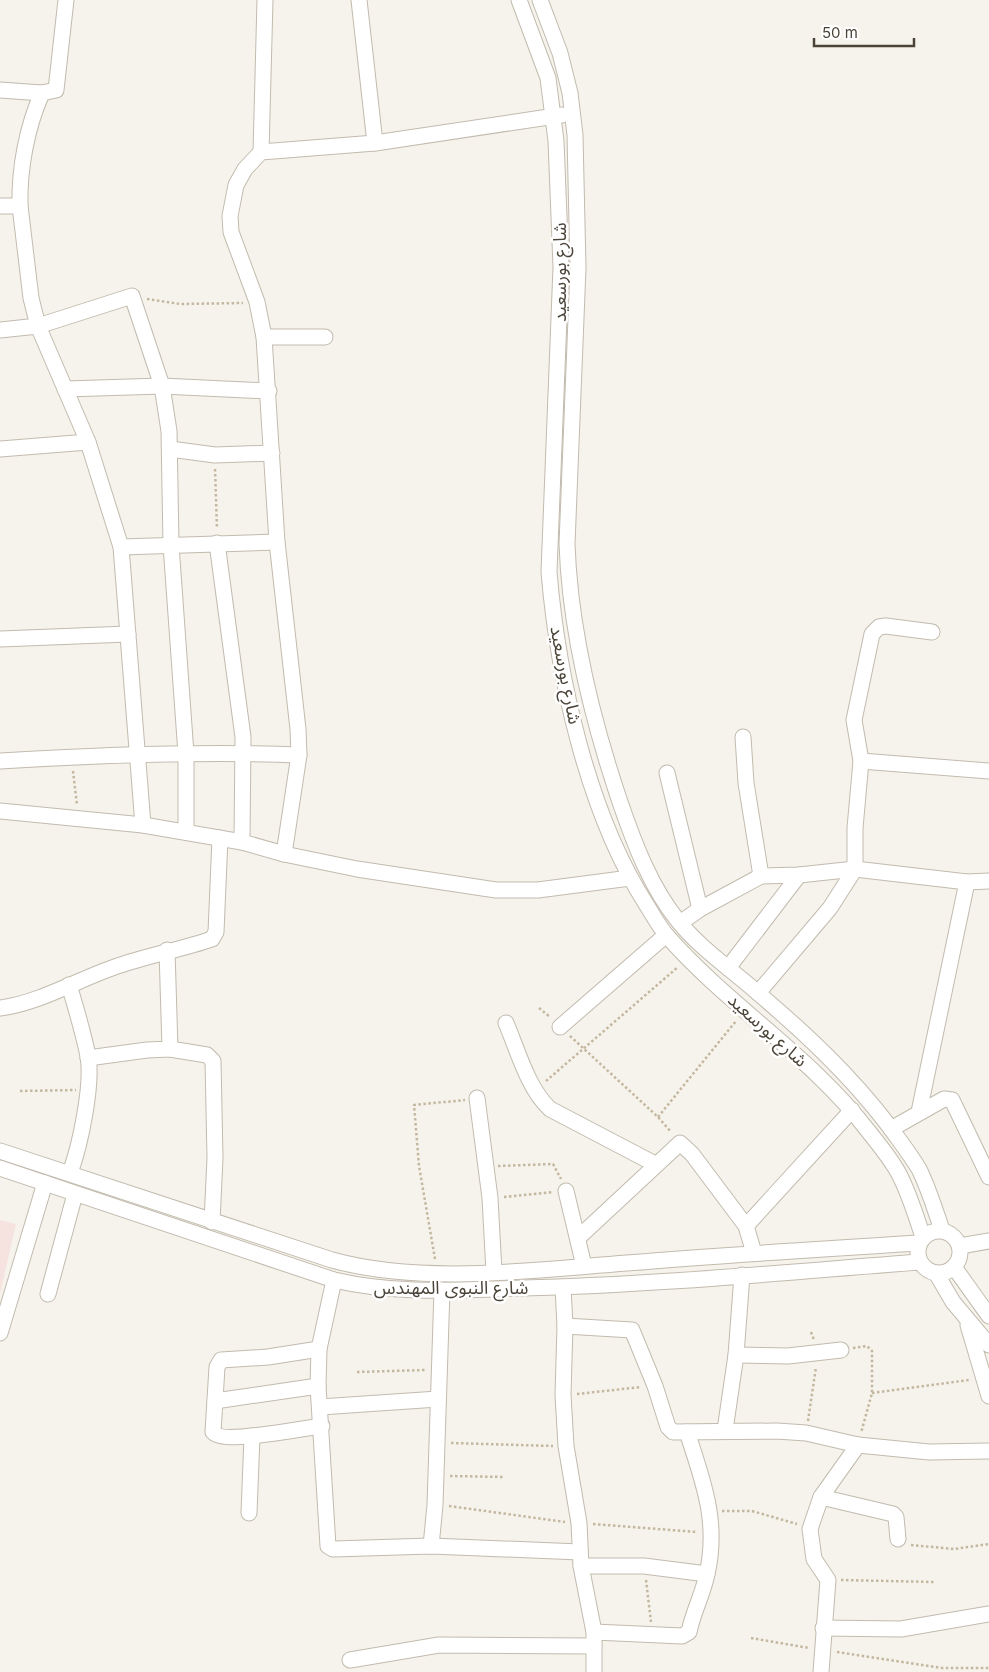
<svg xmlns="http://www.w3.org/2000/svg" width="989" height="1672" font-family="Inter,'Noto Sans Arabic',sans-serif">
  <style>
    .medical { fill: #f6e3e0 }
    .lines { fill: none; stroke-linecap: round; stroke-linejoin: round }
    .minor-casing { stroke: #c2bbae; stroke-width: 17 }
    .path { stroke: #c4b79f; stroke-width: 2.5; stroke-dasharray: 2.5 2.5; stroke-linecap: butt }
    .minor { stroke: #fff; stroke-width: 15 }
    .labels { text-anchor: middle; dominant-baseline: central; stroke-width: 5; stroke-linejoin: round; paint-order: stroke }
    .street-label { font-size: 18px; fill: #4b4439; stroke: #fff }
  </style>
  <rect width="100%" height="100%" fill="#f6f3ec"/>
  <path class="medical" d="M 0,1220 L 16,1224 L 0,1294 Z"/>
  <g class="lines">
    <defs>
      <g id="minor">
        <path d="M 359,0 L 375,143"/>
        <path d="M 519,0 L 548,78 L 556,141 L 561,267 L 549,572 C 558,679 588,813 646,904 C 653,915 659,927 668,937 C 730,1007 812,1057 869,1132 C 880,1146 891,1159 899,1174 C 909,1193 916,1216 923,1237"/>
        <path d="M 540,0 L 560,53 L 570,93 L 575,135 L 578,268 L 567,544 C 570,632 592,719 620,802 C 634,843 651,888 679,922 C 701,949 732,970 758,993 C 806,1034 851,1076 889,1126 C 899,1140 910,1154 919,1169 C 929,1189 935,1210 942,1230"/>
        <path d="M 0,90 L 42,93 L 56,90 L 66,0"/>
        <path d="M 261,152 L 265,0"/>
        <path d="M 0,206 L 20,206 L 31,298 L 38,326 L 88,442 L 121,547 L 143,825"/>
        <path d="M 20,206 C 19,168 27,127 42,93"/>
        <path d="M 0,330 L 38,326 L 132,296 L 162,386 L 169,431 L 171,545 L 186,754 L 186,832"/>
        <path d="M 264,337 L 325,337"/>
        <path d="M 65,389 L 162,386 L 269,391"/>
        <path d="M 0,449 L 88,442"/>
        <path d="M 170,449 L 215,455 L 272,453"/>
        <path d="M 217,543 L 243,737 L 242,842"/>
        <path d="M 121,547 L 277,542"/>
        <path d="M 0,639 L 128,634"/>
        <path d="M 743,737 L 746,783 L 761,876"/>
        <path d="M 0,761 C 99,755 199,751 299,755"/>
        <path d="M 861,761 L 989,771"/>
        <path d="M 667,773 L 700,909"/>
        <path d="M 0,811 L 143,825 L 242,842 L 284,854 L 357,869 L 496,890 L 538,890 L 630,878"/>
        <path d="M 284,854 L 299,755 L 298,729 L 277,542 L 264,337 L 257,302 L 231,232 L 230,216 L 236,185 L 245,169 L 261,152 L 375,143 L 562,115"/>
        <path d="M 680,923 L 700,909 L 761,876 L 799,875 L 855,869 L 967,882 L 989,881"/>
        <path d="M 728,968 L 799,875"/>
        <path d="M 69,985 C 76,1008 83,1032 88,1056 C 93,1085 80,1146 70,1173"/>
        <path d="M 758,993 L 830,908 L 855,869 L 855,828 L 861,761 L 854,720 L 872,634 L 879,627 L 886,626 L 932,632"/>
        <path d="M 0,1008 C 39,1003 75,981 112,968 C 145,956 180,950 212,939 L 216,932 L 220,838"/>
        <path d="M 506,1023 C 518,1051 528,1089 550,1109 L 655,1164"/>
        <path d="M 560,1027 L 666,935"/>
        <path d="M 170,1049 L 207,1055 L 213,1061 L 215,1158 L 212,1222"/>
        <path d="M 88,1058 L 147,1050 L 170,1049 L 167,950"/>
        <path d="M 477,1098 L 490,1198 L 494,1272"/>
        <path d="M 919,1112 L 967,882"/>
        <path d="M 891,1129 L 944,1099 L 952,1100 L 989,1177"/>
        <path d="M 0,1151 L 332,1260 C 423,1285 533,1270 627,1263 C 724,1255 821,1249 919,1243"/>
        <path d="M 0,1168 L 334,1280 C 399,1295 457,1290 523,1288 C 655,1285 788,1272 920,1262"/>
        <path d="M 566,1191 L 584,1266"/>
        <path d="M 746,1226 L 852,1110"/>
        <circle cx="939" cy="1252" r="21"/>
        <path d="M 579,1237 L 680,1143 L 692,1154 L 746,1226 L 754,1253"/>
        <path d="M 960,1246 L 989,1241"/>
        <path d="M 954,1267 L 989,1316"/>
        <path d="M 936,1273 L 953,1302 L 989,1345"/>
        <path d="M 334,1280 L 319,1349 L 318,1386 L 328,1546 L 333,1549 L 431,1546 L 580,1552"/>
        <path d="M 563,1287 L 565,1326 L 563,1395 L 566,1446 L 579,1523 L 581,1566 L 594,1632 L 594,1672"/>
        <path d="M 48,1294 L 75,1194"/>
        <path d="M 968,1325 L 989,1396"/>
        <path d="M 565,1326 L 632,1330 L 655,1386 L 668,1427 L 673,1432 L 777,1431 L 806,1433 L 858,1445 L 929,1452 L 989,1451"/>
        <path d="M 0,1333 L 45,1183"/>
        <path d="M 319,1349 L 268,1357 L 221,1360 L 217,1367 L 213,1432 C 222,1445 304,1428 322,1426"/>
        <path d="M 736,1355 L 788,1356 L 841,1350"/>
        <path d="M 215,1401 L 318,1386"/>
        <path d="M 320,1407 L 438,1399"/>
        <path d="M 725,1430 L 736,1355 L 742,1275"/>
        <path d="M 821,1497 L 893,1514 L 896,1517 L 898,1539"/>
        <path d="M 249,1513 L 252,1436"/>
        <path d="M 431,1546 L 435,1505 L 442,1290"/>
        <path d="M 581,1566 L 644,1566 L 707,1574"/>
        <path d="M 823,1628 L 901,1629 L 989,1614"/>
        <path d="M 594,1632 L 682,1636 L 689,1632 C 693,1612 703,1594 707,1574 C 719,1522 703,1481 687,1432"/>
        <path d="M 350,1660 L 439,1645 L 594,1646"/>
        <path d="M 821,1672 L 828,1580 L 814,1559 L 810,1529 L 821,1497 L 858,1445"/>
      </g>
    </defs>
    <use href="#minor" class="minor-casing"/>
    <g class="path">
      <path d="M 147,299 L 180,304 L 243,303"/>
      <path d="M 215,469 L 217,529"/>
      <path d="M 73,771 L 77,805"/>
      <path d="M 539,1008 L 550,1017"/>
      <path d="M 570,1036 L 658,1117 L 671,1132"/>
      <path d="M 546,1081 L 678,967"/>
      <path d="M 20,1091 L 76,1090"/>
      <path d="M 658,1117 L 736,1021"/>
      <path d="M 498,1166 L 553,1164 L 561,1179"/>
      <path d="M 504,1197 L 553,1192"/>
      <path d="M 435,1259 L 419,1166 L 414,1105 L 465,1100"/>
      <path d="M 811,1332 L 814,1340"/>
      <path d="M 853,1348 L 867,1346 L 872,1351 L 872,1393 L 861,1433"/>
      <path d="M 357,1372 L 425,1370"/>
      <path d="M 872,1393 L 969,1380"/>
      <path d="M 577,1394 L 641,1387"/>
      <path d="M 808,1421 L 816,1367"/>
      <path d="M 451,1443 L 553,1446"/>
      <path d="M 450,1476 L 505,1477"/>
      <path d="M 449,1506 L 565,1522"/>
      <path d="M 722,1511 L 752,1511 L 797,1524"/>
      <path d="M 593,1524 L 697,1532"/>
      <path d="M 911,1545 L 954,1549 L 989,1544"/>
      <path d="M 646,1580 L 651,1622"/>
      <path d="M 841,1580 L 934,1582"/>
      <path d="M 751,1638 L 809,1648"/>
      <path d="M 837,1652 L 942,1668 L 989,1668"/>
    </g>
    <use href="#minor" class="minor"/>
  </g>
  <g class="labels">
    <g class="street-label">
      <text transform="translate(559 272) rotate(-90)">شارع بورسعيد</text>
      <text transform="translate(566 675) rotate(79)">شارع بورسعيد</text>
      <text transform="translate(768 1030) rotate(42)">شارع بورسعيد</text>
      <text x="451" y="1287">شارع النبوى المهندس</text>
    </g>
  </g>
  <path d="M814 38v8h100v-8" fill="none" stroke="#4b4439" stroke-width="2.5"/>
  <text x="822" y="38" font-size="15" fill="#4b4439" stroke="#ffffff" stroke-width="4" paint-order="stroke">50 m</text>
</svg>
